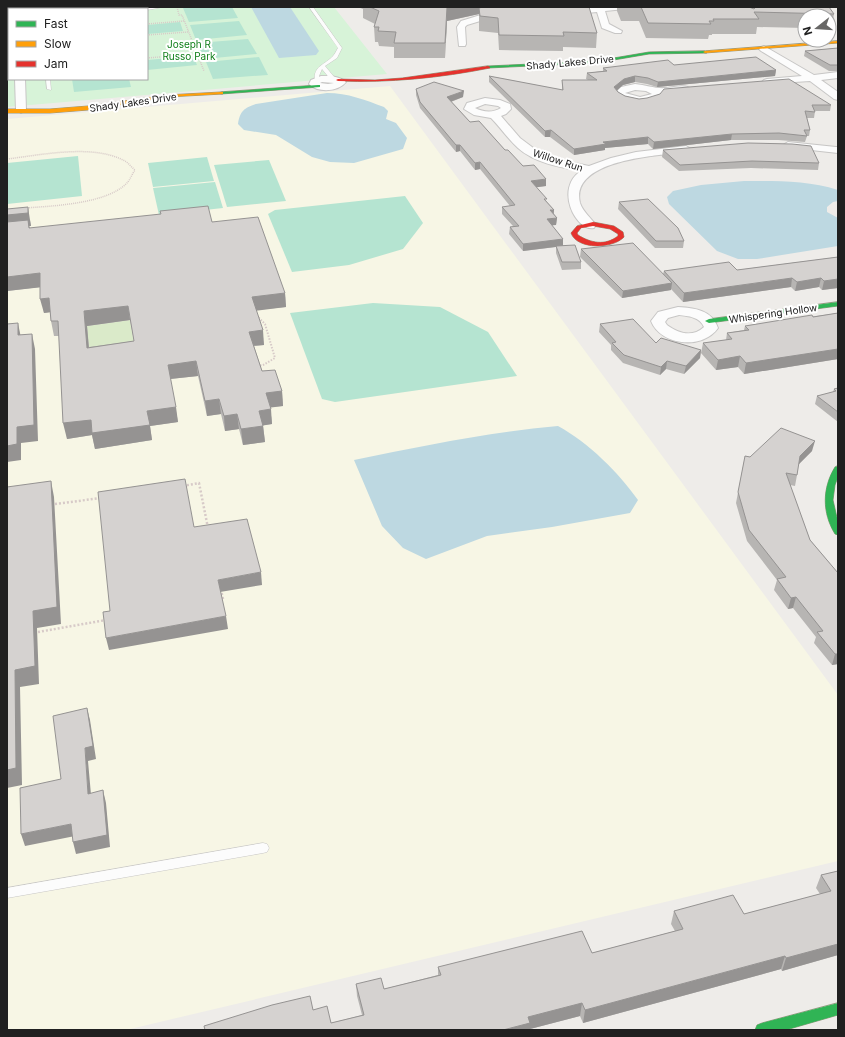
<svg xmlns="http://www.w3.org/2000/svg" width="845" height="1037" font-family="Inter,sans-serif">
  <style>
    .education { fill: #f7f6e5 }
    .grass { fill: #daeac9 }
    .park { fill: #d7f3d8; fill-rule: evenodd }
    .pitch { fill: #b5e4d1 }
    .water { fill: #bdd8e1 }
    .lines { fill: none; stroke-linecap: round; stroke-linejoin: round }
    .lane-casing { stroke: #c7c6c5; stroke-width: 1 }
    .street-casing { stroke: #c7c6c5; stroke-width: 2 }
    .fast-casing { stroke: #969880; stroke-width: 1 }
    .slow-casing { stroke: #969880; stroke-width: 1 }
    .jam-casing { stroke: #969880; stroke-width: 1 }
    .path-far2 { stroke: #d7cac8; stroke-width: 1.5; stroke-dasharray: 1 1; stroke-linecap: butt }
    .path-far1 { stroke: #d7cac8; stroke-width: 2; stroke-dasharray: 1.5 1.5; stroke-linecap: butt }
    .path { stroke: #d7cac8; stroke-width: 2.5; stroke-dasharray: 2 2; stroke-linecap: butt }
    .lane { fill: #fcfcfc; fill-rule: evenodd }
    .street { fill: #fcfcfc; fill-rule: evenodd }
    .fast { fill: #30b455; fill-rule: evenodd }
    .slow { fill: #ff9f0a; fill-rule: evenodd }
    .jam { fill: #e5322d; fill-rule: evenodd }
    .wall { fill: #b7b5b3; fill-rule: evenodd }
    .shaded-wall { fill: #959392 }
    .building { fill: #d5d2d0; stroke: #959392; fill-rule: evenodd }
    .labels { text-anchor: middle; dominant-baseline: central; stroke-width: 4; stroke-linejoin: round; paint-order: stroke }
    .far-park-label { font-size: 10px; fill: #0e7e18; stroke: #fff }
    .far-street-label { font-size: 10px; fill: #202020; stroke: #fff }
  </style>
  <rect width="100%" height="100%" fill="#eeece9"/>
  <path class="education" d="M 390,86 L 838,695 L 838,861 L 126,1030 L 7,1030 L 7,119 Z"/>
  <path class="grass" d="M 130,320 L 138,369 L 91,375 L 87,326 Z"/>
  <path class="park" d="M 7,7 L 334,7 L 387,74 L 7,107 ZM 9,9 L 147,9 L 147,79 L 9,79 Z"/>
  <g class="pitch">
    <path d="M 194,7 L 232,7 L 238,18 L 189,22 L 183,8 Z"/>
    <path d="M 239,21 L 247,35 L 196,40 L 190,25 Z"/>
    <path d="M 180,22 L 183,31 L 147,34 L 147,25 Z"/>
    <path d="M 248,39 L 257,54 L 204,59 L 197,43 Z"/>
    <path d="M 193,56 L 197,65 L 147,70 L 147,60 Z"/>
    <path d="M 259,57 L 268,75 L 213,79 L 206,62 Z"/>
    <path d="M 72,79 L 129,79 L 131,87 L 74,92 Z"/>
    <path d="M 78,156 L 82,196 L 7,204 L 7,163 Z"/>
    <path d="M 207,157 L 214,181 L 153,187 L 148,163 Z"/>
    <path d="M 269,160 L 286,201 L 227,207 L 214,165 Z"/>
    <path d="M 215,182 L 223,208 L 159,215 L 153,188 Z"/>
    <path d="M 405,196 L 423,223 L 403,249 L 349,265 L 292,272 L 268,214 L 275,210 Z"/>
    <path d="M 373,303 L 440,307 L 488,332 L 517,376 L 335,402 L 322,399 L 290,313 Z"/>
  </g>
  <g class="water">
    <path d="M 251,7 L 290,7 L 319,51 L 316,55 L 279,58 Z"/>
    <path d="M 327,93 C 348,93 365,100 384,107 L 388,111 L 386,119 L 396,123 L 407,138 L 403,149 L 354,163 L 330,162 L 312,157 L 276,135 L 244,130 L 238,124 C 240,111 244,108 256,104 Z"/>
    <path d="M 744,181 C 775,181 808,180 838,190 L 838,201 L 833,202 L 827,207 L 827,212 L 838,218 L 838,246 L 757,259 L 738,259 L 717,251 L 669,204 L 667,197 L 673,191 L 701,185 Z"/>
    <path d="M 558,426 C 589,443 618,472 638,500 L 630,513 L 552,527 L 487,536 L 426,559 L 403,548 L 382,526 L 354,460 C 422,446 490,432 558,426 Z"/>
  </g>
  <g class="lines">
    <defs>
      <g id="lane">
        <path d="M 81,7 L 101,7 L 88,9 L 68,9 Z"/>
        <path d="M 126,7 L 132,7 L 136,9 L 130,9 Z"/>
        <path d="M 152,7 L 163,7 L 147,10 L 145,9 Z"/>
        <path d="M 309,7 L 313,7 L 342,48 L 337,58 L 325,66 L 335,78 L 335,80 L 331,80 L 322,69 L 319,76 L 319,80 L 317,81 L 315,80 C 313,66 325,65 333,56 C 335,54 336,51 338,48 Z"/>
        <path d="M 46,79 L 50,79 L 51,90 L 47,89 Z"/>
        <path d="M 263,843 L 267,844 L 269,848 L 267,852 L 263,853 L 7,898 L 7,888 Z"/>
      </g>
      <g id="street">
        <path d="M 31,7 L 41,7 L 39,9 L 29,9 Z"/>
        <path d="M 595,7 L 629,7 L 625,9 L 605,11 L 609,24 L 622,31 L 621,33 L 615,33 L 602,28 L 597,12 L 566,15 L 562,12 L 566,9 Z"/>
        <path d="M 497,10 L 500,11 L 501,13 L 500,15 L 467,25 L 465,27 L 466,44 L 465,46 L 459,46 L 457,27 L 461,21 Z"/>
        <path d="M 764,46 L 814,75 L 838,72 L 838,78 L 821,80 L 838,92 L 838,100 L 834,99 L 810,81 L 764,84 L 762,82 L 764,80 L 767,79 L 802,76 L 761,51 L 759,49 L 761,47 Z"/>
        <path d="M 321,76 C 330,76 339,76 346,82 C 338,92 318,93 309,84 L 311,80 ZM 322,82 L 334,83 L 328,84 L 320,83 Z"/>
        <path d="M 15,79 L 25,79 L 26,110 L 21,113 L 16,110 Z"/>
        <path d="M 635,84 C 646,85 656,89 666,88 C 674,87 686,84 691,89 L 686,92 L 662,94 C 656,108 622,105 615,93 L 621,87 ZM 635,90 L 646,91 L 652,94 L 640,97 L 625,93 Z"/>
        <path d="M 485,98 L 500,100 L 510,104 L 511,109 L 506,114 L 501,116 L 520,138 L 536,150 L 560,160 L 589,166 L 611,158 L 636,152 L 686,146 L 691,149 C 687,154 667,154 659,155 C 635,158 571,166 580,203 C 583,212 591,218 596,225 L 594,228 C 576,232 554,188 581,171 C 559,167 535,163 518,148 C 508,139 500,127 491,118 L 474,115 L 464,109 L 467,103 ZM 485,104 L 498,106 L 501,108 C 493,113 483,112 475,108 Z"/>
        <path d="M 788,142 L 836,147 L 838,147 L 838,153 L 784,147 L 783,145 Z"/>
        <path d="M 678,307 C 695,308 712,310 718,328 C 703,350 661,346 651,321 L 658,312 ZM 679,315 C 688,316 700,317 704,327 C 692,338 678,333 667,325 L 665,322 L 668,318 Z"/>
      </g>
      <g id="fast">
        <path d="M 705,51 L 707,53 L 649,54 L 596,63 L 488,68 L 486,67 L 488,66 L 596,61 L 649,52 Z"/>
        <path d="M 318,85 L 320,85 L 320,87 L 221,94 L 219,93 L 221,92 Z"/>
        <path d="M 838,302 L 838,306 L 709,323 L 705,321 L 709,319 Z"/>
        <path d="M 838,466 L 838,477 L 835,485 L 833,500 L 838,522 L 838,535 L 835,534 C 822,513 822,488 835,467 Z"/>
        <path d="M 838,1003 L 838,1015 L 786,1030 L 755,1030 L 757,1025 L 762,1023 Z"/>
      </g>
      <g id="slow">
        <path d="M 838,41 L 838,43 L 705,53 L 703,52 L 705,51 Z"/>
        <path d="M 221,92 L 223,92 L 223,94 L 167,97 L 88,110 L 50,113 L 7,113 L 7,109 L 50,109 L 88,106 L 167,95 Z"/>
      </g>
      <g id="jam">
        <path d="M 488,66 L 490,67 L 490,68 C 440,78 389,83 338,81 L 336,80 L 338,79 L 375,80 L 402,78 Z"/>
        <path d="M 593,222 L 614,226 L 623,232 L 624,237 C 613,249 577,250 571,233 L 577,226 ZM 593,226 L 610,229 L 618,234 L 618,236 C 605,246 591,243 578,235 L 577,233 L 581,228 Z"/>
      </g>
    </defs>
    <use href="#lane" class="lane-casing"/>
    <use href="#street" class="street-casing"/>
    <use href="#fast" class="fast-casing"/>
    <use href="#slow" class="slow-casing"/>
    <use href="#jam" class="jam-casing"/>
    <g class="path-far2">
      <path d="M 177,7 L 179,15 L 182,15 L 204,71"/>
      <path d="M 147,24 L 184,21"/>
      <path d="M 147,35 L 188,32"/>
      <path d="M 147,58 L 197,54"/>
      <path d="M 7,159 C 41,155 91,144 123,160 C 128,162 131,167 135,170 C 132,174 130,180 127,183 C 107,204 52,206 25,208"/>
    </g>
    <path class="path-far1" d="M 257,366 L 263,365 L 275,358 L 265,324 L 258,317"/>
    <g class="path">
      <path d="M 183,486 L 199,483 L 208,528"/>
      <path d="M 55,504 L 101,498"/>
      <path d="M 219,599 L 223,599 L 221,590"/>
      <path d="M 38,632 L 106,620"/>
    </g>
    <use href="#lane" class="lane"/>
    <use href="#street" class="street"/>
    <use href="#fast" class="fast"/>
    <use href="#slow" class="slow"/>
    <use href="#jam" class="jam"/>
  </g>
  <g class="wall">
    <path d="M 358,7 L 481,7 L 481,8 L 597,33 L 596,48 L 563,47 L 563,51 L 499,50 L 498,33 L 479,31 L 479,14 L 447,21 L 445,58 L 394,58 L 394,47 L 379,46 L 378,42 L 375,42 L 374,27 L 375,24 L 363,18 L 363,9 Z"/>
    <path d="M 617,7 L 829,7 L 834,14 L 831,29 L 829,29 L 829,16 L 805,16 L 805,28 L 757,27 L 756,34 L 712,34 L 712,35 L 709,35 L 708,39 L 646,38 L 639,21 L 621,21 L 617,11 Z"/>
    <path d="M 838,48 L 838,71 L 829,71 L 804,56 L 805,51 Z"/>
    <path d="M 674,65 L 776,70 L 775,76 L 657,87 L 647,84 L 635,82 L 623,85 L 617,90 L 618,92 L 625,96 L 639,99 L 831,105 L 830,111 L 815,111 L 814,118 L 807,118 L 810,130 L 809,136 L 807,136 L 805,142 L 778,140 L 731,140 L 653,149 L 648,144 L 605,148 L 605,150 L 574,155 L 550,137 L 545,137 L 489,82 L 489,76 L 562,90 L 562,80 L 588,80 L 586,79 L 587,73 L 603,71 L 603,68 Z"/>
    <path d="M 416,89 L 463,97 L 451,102 L 470,122 L 505,150 L 523,166 L 546,186 L 536,187 L 547,202 L 554,210 L 554,214 L 557,218 L 556,225 L 552,225 L 563,246 L 581,262 L 581,269 L 562,270 L 556,253 L 556,247 L 523,251 L 509,234 L 510,227 L 513,226 L 502,214 L 502,207 L 510,206 L 480,169 L 475,170 L 460,151 L 456,152 L 420,108 L 416,95 Z"/>
    <path d="M 663,150 L 819,163 L 818,170 L 751,168 L 679,171 L 662,157 Z"/>
    <path d="M 619,202 L 684,241 L 683,248 L 655,248 L 618,209 Z"/>
    <path d="M 7,209 L 30,220 L 31,226 L 29,226 L 30,228 L 212,222 L 285,293 L 286,307 L 256,310 L 264,345 L 254,346 L 262,371 L 282,391 L 283,406 L 270,407 L 272,424 L 263,425 L 265,442 L 243,445 L 239,429 L 225,431 L 221,414 L 207,416 L 198,376 L 170,379 L 178,422 L 150,426 L 152,440 L 95,449 L 92,435 L 67,439 L 59,336 L 54,336 L 51,321 L 50,312 L 44,313 L 40,287 L 7,291 ZM 130,320 L 134,341 L 89,347 L 87,326 Z"/>
    <path d="M 581,249 L 663,274 L 664,271 L 737,270 L 838,257 L 838,288 L 822,290 L 819,287 L 795,291 L 791,287 L 683,302 L 671,289 L 671,290 L 622,298 L 580,257 Z"/>
    <path d="M 838,313 L 838,359 L 744,374 L 738,367 L 716,370 L 701,353 L 703,343 L 726,340 L 727,333 L 744,330 L 745,326 Z"/>
    <path d="M 600,324 L 656,343 L 701,350 L 700,358 L 684,374 L 666,369 L 660,375 L 623,363 L 611,350 L 611,345 L 599,332 Z"/>
    <path d="M 838,388 L 838,422 L 815,404 L 817,396 L 833,392 L 834,389 Z"/>
    <path d="M 812,451 L 798,465 L 797,475 L 795,486 L 790,485 L 810,540 L 838,573 L 838,664 L 832,665 L 814,643 L 816,637 L 793,608 L 788,609 L 774,590 L 777,580 L 747,541 L 736,503 L 745,456 L 750,457 Z"/>
    <path d="M 838,871 L 838,955 L 782,971 L 781,969 L 583,1023 L 580,1016 L 530,1029 L 530,1030 L 205,1030 L 313,1010 L 331,1023 L 362,1015 L 357,996 L 356,984 L 384,989 L 438,975 L 438,967 L 592,953 L 675,931 L 671,924 L 674,911 L 744,914 L 820,894 L 816,888 L 821,875 Z"/>
  </g>
  <g class="shaded-wall">
    <path d="M 447,7 L 481,7 L 481,13 L 479,8 L 479,14 L 447,21 L 445,58 Z"/>
    <path d="M 776,70 L 775,76 L 657,87 L 658,82 Z"/>
    <path d="M 635,76 L 635,82 L 623,85 L 614,93 L 614,87 L 624,79 Z"/>
    <path d="M 464,91 L 463,97 L 447,103 L 447,97 Z"/>
    <path d="M 551,130 L 550,137 L 545,137 L 545,131 Z"/>
    <path d="M 732,134 L 731,140 L 653,149 L 654,142 Z"/>
    <path d="M 648,137 L 648,144 L 605,148 L 605,150 L 574,155 L 574,149 L 603,142 Z"/>
    <path d="M 456,145 L 460,145 L 460,151 L 456,152 Z"/>
    <path d="M 480,162 L 480,169 L 475,170 L 475,163 Z"/>
    <path d="M 546,179 L 546,186 L 531,188 L 531,181 Z"/>
    <path d="M 28,207 L 30,220 L 31,226 L 29,226 L 31,233 L 7,228 L 7,215 Z"/>
    <path d="M 550,210 L 554,210 L 553,217 Z"/>
    <path d="M 557,218 L 556,225 L 546,226 L 547,219 Z"/>
    <path d="M 563,239 L 563,246 L 523,251 L 523,244 Z"/>
    <path d="M 40,273 L 43,287 L 7,291 L 7,277 Z"/>
    <path d="M 792,278 L 791,287 L 683,302 L 684,293 Z"/>
    <path d="M 821,278 L 819,287 L 795,291 L 797,282 Z"/>
    <path d="M 838,279 L 838,288 L 822,290 L 824,281 Z"/>
    <path d="M 672,283 L 671,290 L 622,298 L 623,291 Z"/>
    <path d="M 285,293 L 286,307 L 253,311 L 252,297 Z"/>
    <path d="M 49,298 L 52,312 L 44,313 L 40,299 Z"/>
    <path d="M 128,306 L 130,320 L 87,326 L 90,362 L 87,348 L 84,311 Z"/>
    <path d="M 18,323 L 21,338 L 18,335 Z"/>
    <path d="M 263,330 L 264,345 L 251,346 L 249,332 Z"/>
    <path d="M 32,334 L 35,349 L 38,441 L 21,443 L 21,460 L 7,462 L 7,446 L 17,427 Z"/>
    <path d="M 838,349 L 838,359 L 744,374 L 746,363 Z"/>
    <path d="M 701,350 L 700,358 L 684,374 L 686,366 Z"/>
    <path d="M 740,356 L 738,367 L 716,370 L 718,360 Z"/>
    <path d="M 196,361 L 198,376 L 170,379 L 168,365 Z"/>
    <path d="M 667,361 L 666,369 L 660,375 L 661,367 Z"/>
    <path d="M 282,391 L 283,406 L 267,408 L 266,393 Z"/>
    <path d="M 219,399 L 221,414 L 207,416 L 205,401 Z"/>
    <path d="M 176,407 L 178,422 L 150,426 L 152,440 L 95,449 L 92,435 L 67,439 L 63,423 Z"/>
    <path d="M 271,409 L 272,424 L 260,426 L 259,411 Z"/>
    <path d="M 237,414 L 239,429 L 225,431 L 224,416 Z"/>
    <path d="M 263,426 L 265,442 L 243,445 L 241,429 Z"/>
    <path d="M 815,441 L 812,451 L 797,466 L 800,456 Z"/>
    <path d="M 51,481 L 54,497 L 61,624 L 37,628 L 39,684 L 20,687 L 22,785 L 7,788 L 7,770 L 15,670 L 33,611 Z"/>
    <path d="M 261,572 L 262,585 L 220,592 L 218,580 Z"/>
    <path d="M 796,597 L 793,608 L 788,609 L 791,598 Z"/>
    <path d="M 226,616 L 228,629 L 109,650 L 106,638 Z"/>
    <path d="M 835,654 L 838,654 L 838,664 L 832,665 Z"/>
    <path d="M 87,708 L 90,720 L 96,759 L 88,761 L 92,806 L 88,794 L 85,748 Z"/>
    <path d="M 103,790 L 106,803 L 110,847 L 76,854 L 73,842 Z"/>
    <path d="M 71,824 L 75,836 L 25,846 L 21,834 Z"/>
    <path d="M 838,944 L 838,955 L 782,971 L 786,958 Z"/>
    <path d="M 785,956 L 781,969 L 583,1023 L 585,1010 Z"/>
    <path d="M 582,1003 L 580,1016 L 530,1029 L 530,1030 L 503,1030 L 528,1017 Z"/>
  </g>
  <g class="building">
    <path d="M 370,7 L 447,7 L 445,43 L 394,43 L 396,32 L 378,31 L 379,27 L 374,27 L 379,11 Z"/>
    <path d="M 483,7 L 589,7 L 597,33 L 563,32 L 564,36 L 499,35 L 498,18 L 480,16 L 479,8 Z"/>
    <path d="M 628,7 L 749,7 L 754,9 L 756,7 L 829,7 L 834,14 L 754,12 L 759,19 L 713,19 L 714,21 L 709,21 L 711,24 L 648,23 L 641,7 Z"/>
    <path d="M 838,48 L 838,65 L 830,65 L 805,51 Z"/>
    <path d="M 756,57 L 776,70 L 658,82 L 648,78 L 635,76 L 624,79 L 614,87 L 618,92 L 625,96 L 639,99 L 647,98 L 660,94 L 664,89 L 789,79 L 831,105 L 812,105 L 815,112 L 805,111 L 810,130 L 804,130 L 807,136 L 779,133 L 732,134 L 654,142 L 648,137 L 603,142 L 606,144 L 574,149 L 551,130 L 545,131 L 489,76 L 563,90 L 562,80 L 597,80 L 587,73 L 607,71 L 603,68 L 668,60 L 674,65 Z"/>
    <path d="M 434,82 L 464,91 L 447,97 L 470,122 L 479,121 L 505,150 L 508,150 L 523,166 L 534,165 L 546,179 L 531,181 L 547,199 L 544,199 L 554,210 L 550,210 L 557,218 L 547,219 L 563,239 L 523,244 L 510,227 L 519,226 L 502,207 L 515,205 L 480,162 L 475,163 L 460,145 L 456,145 L 420,102 L 416,89 Z"/>
    <path d="M 748,143 L 792,144 L 811,146 L 819,163 L 752,161 L 680,165 L 663,150 Z"/>
    <path d="M 648,199 L 678,228 L 684,241 L 656,241 L 619,202 Z"/>
    <path d="M 208,206 L 212,222 L 258,217 L 285,293 L 252,297 L 263,330 L 249,332 L 262,371 L 275,370 L 282,391 L 266,393 L 271,409 L 259,411 L 263,426 L 241,429 L 237,414 L 224,416 L 219,399 L 205,401 L 196,361 L 168,365 L 176,407 L 147,411 L 150,425 L 92,433 L 91,420 L 63,423 L 58,321 L 51,321 L 49,298 L 40,299 L 40,273 L 7,277 L 7,222 L 28,220 L 29,228 L 161,214 L 160,211 ZM 128,306 L 134,341 L 87,348 L 84,311 Z"/>
    <path d="M 28,207 L 28,213 L 7,215 L 7,209 Z"/>
    <path d="M 633,243 L 672,283 L 623,291 L 581,249 Z"/>
    <path d="M 575,245 L 581,262 L 562,262 L 556,246 Z"/>
    <path d="M 838,257 L 838,279 L 824,281 L 821,278 L 797,282 L 792,278 L 684,293 L 664,271 L 729,262 L 737,270 Z"/>
    <path d="M 838,313 L 838,349 L 746,363 L 740,356 L 718,360 L 703,343 L 732,339 L 727,333 L 749,330 L 745,326 L 812,315 L 813,317 Z"/>
    <path d="M 633,319 L 656,343 L 661,338 L 701,350 L 686,366 L 667,361 L 661,367 L 624,355 L 612,343 L 616,342 L 600,324 Z"/>
    <path d="M 18,323 L 18,335 L 32,334 L 34,425 L 17,427 L 17,444 L 7,446 L 7,324 Z"/>
    <path d="M 838,388 L 838,412 L 817,396 L 836,391 L 834,389 Z"/>
    <path d="M 781,428 L 815,441 L 800,456 L 797,475 L 786,473 L 810,540 L 838,573 L 838,654 L 835,654 L 817,632 L 823,631 L 796,597 L 791,598 L 777,579 L 786,577 L 749,530 L 738,492 L 745,456 L 750,457 Z"/>
    <path d="M 185,479 L 194,527 L 247,519 L 261,572 L 218,580 L 226,616 L 106,638 L 103,612 L 110,611 L 98,492 Z"/>
    <path d="M 51,481 L 57,607 L 33,611 L 35,666 L 15,670 L 16,768 L 7,770 L 7,487 Z"/>
    <path d="M 87,708 L 93,746 L 85,748 L 88,794 L 103,790 L 107,835 L 73,842 L 71,824 L 21,834 L 20,788 L 61,779 L 53,716 Z"/>
    <path d="M 838,871 L 838,944 L 786,958 L 785,956 L 585,1010 L 582,1003 L 528,1017 L 530,1023 L 503,1030 L 205,1030 L 204,1026 L 272,1005 L 310,996 L 313,1010 L 327,1006 L 331,1023 L 364,1015 L 356,984 L 381,978 L 384,989 L 441,975 L 438,967 L 582,931 L 592,953 L 683,929 L 674,911 L 733,895 L 744,914 L 831,891 L 821,875 Z"/>
  </g>
  <g class="labels">
    <g class="far-park-label">
      <text x="189" y="44">Joseph R<tspan x="189" dy="12">Russo Park</tspan></text>
    </g>
    <g class="far-street-label">
      <text transform="translate(570 62) rotate(-5)">Shady Lakes Drive</text>
      <text transform="translate(133 102) rotate(-8)">Shady Lakes Drive</text>
      <text transform="translate(558 160) rotate(18)">Willow Run</text>
      <text transform="translate(773 313) rotate(-8)">Whispering Hollow</text>
    </g>
  </g>
  <rect width="845" height="1037" fill="none" stroke="#202020" stroke-width="16"/>
  <rect x="8" y="8" width="140" height="72" fill="#ffffff" stroke="#a6a6a6"/>
  <rect x="16" y="21" width="20" height="6" fill="#30b455" stroke="#a6a6a6"/>
  <text x="44" y="28" font-size="12" fill="#202020">Fast</text>
  <rect x="16" y="41" width="20" height="6" fill="#ff9f0a" stroke="#a6a6a6"/>
  <text x="44" y="48" font-size="12" fill="#202020">Slow</text>
  <rect x="16" y="61" width="20" height="6" fill="#e5322d" stroke="#a6a6a6"/>
  <text x="44" y="68" font-size="12" fill="#202020">Jam</text>
  <g transform="translate(817 28) rotate(253)"><circle r="19" fill="#ffffff" stroke="#a6a6a6"/>
  <path d="M0-3L7 15L0 10L-7 15Z" fill="#686766"/>
  <text y="-6" font-size="11" font-weight="bold" text-anchor="middle" fill="#202020">N</text>
  </g>
</svg>
